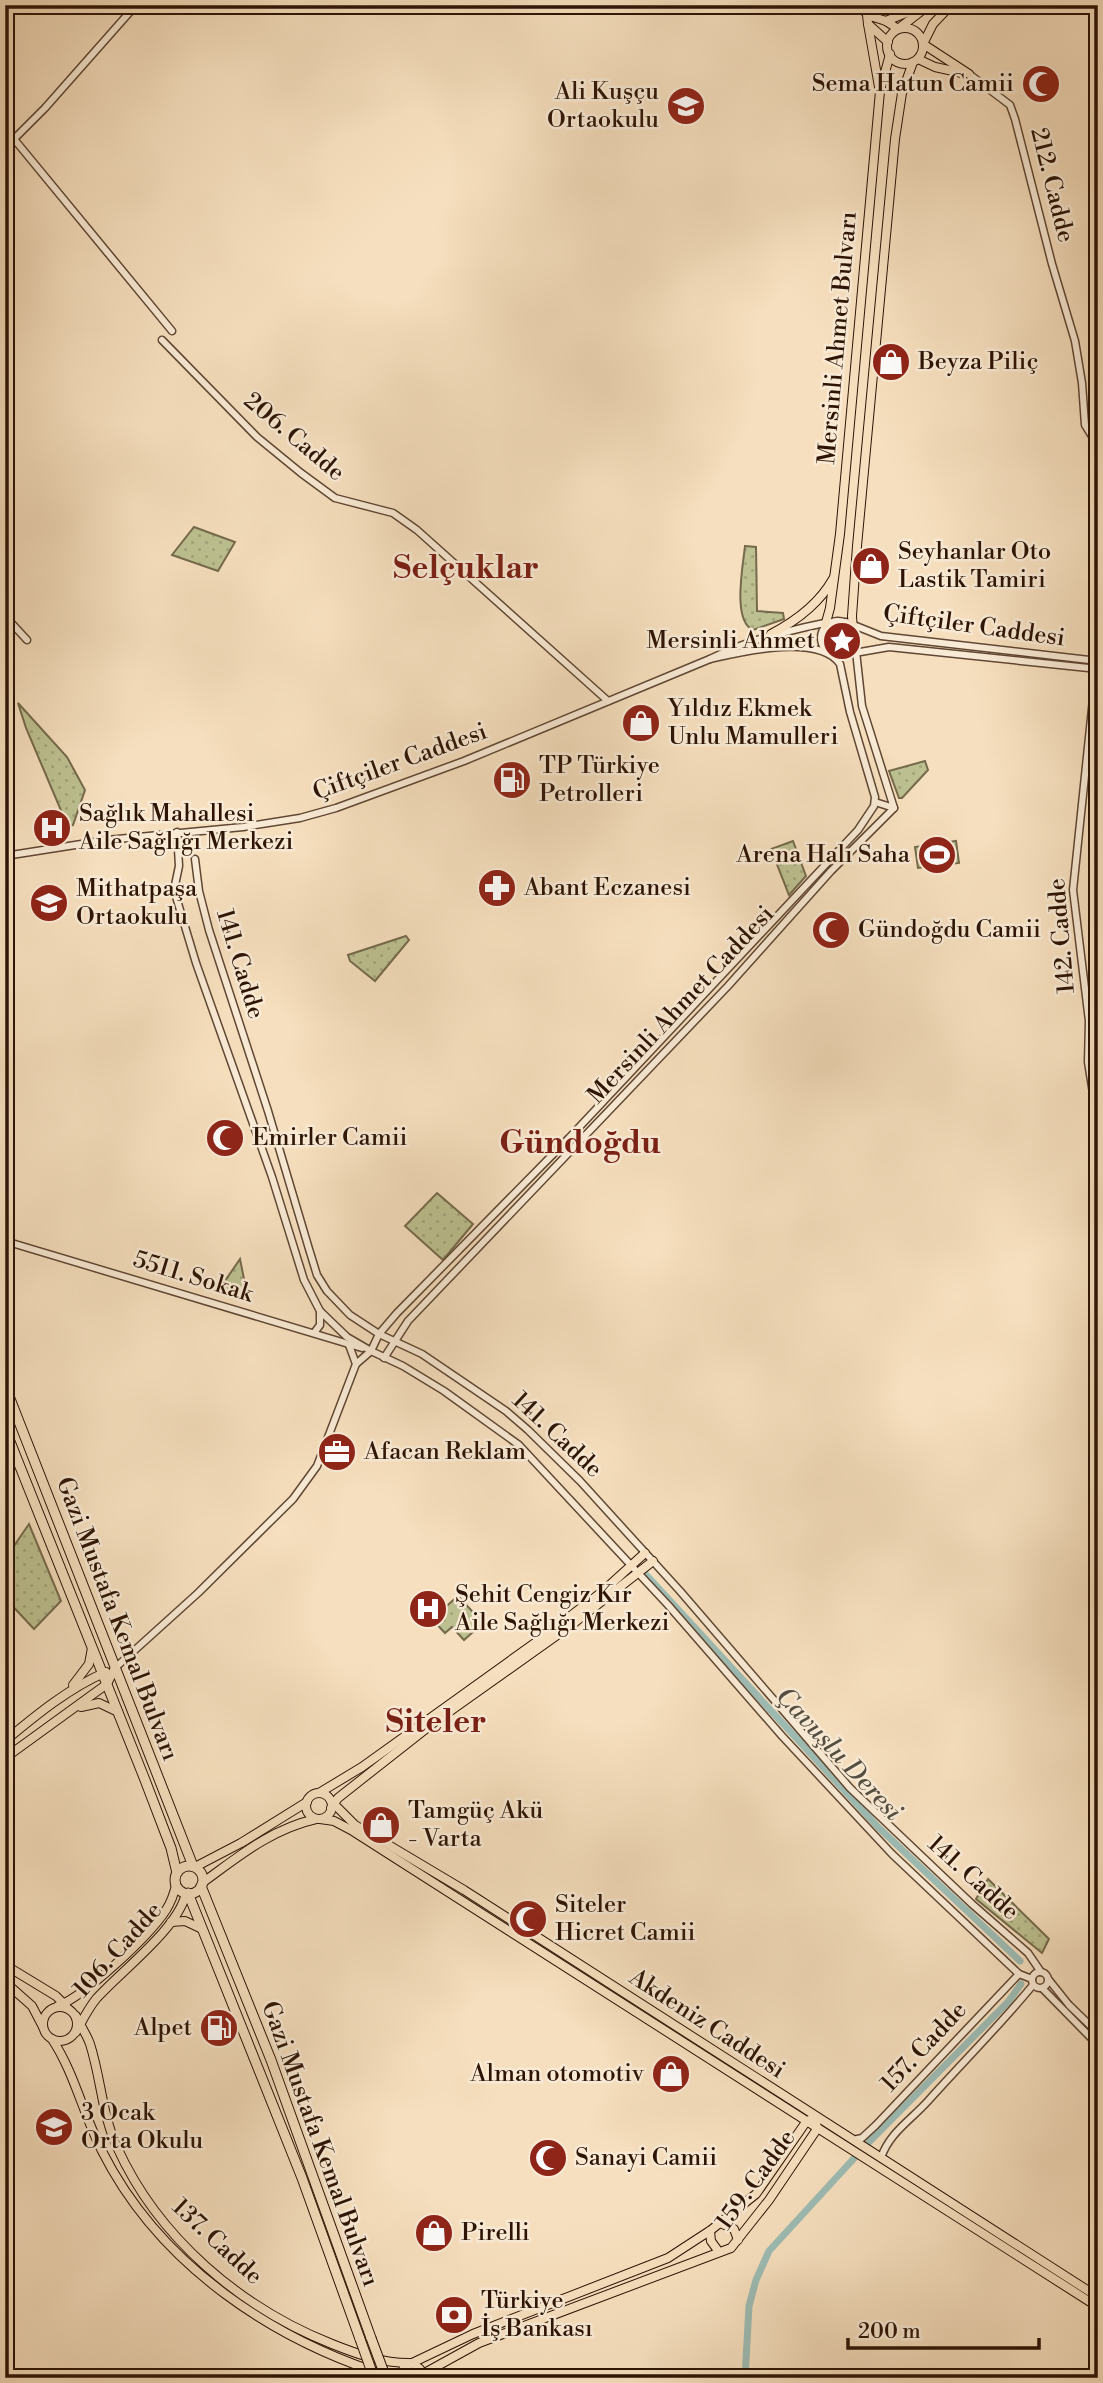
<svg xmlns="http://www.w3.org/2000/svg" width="1103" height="2383" font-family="'Libre Bodoni',serif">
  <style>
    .grass { fill: url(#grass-dots); stroke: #756a4b; stroke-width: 2 }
    .pitch { fill: #bdc191; stroke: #756a4b; stroke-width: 2 }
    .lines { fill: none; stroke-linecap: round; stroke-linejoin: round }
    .canal { stroke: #9dbcb4; stroke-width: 7 }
    .minor-casing { stroke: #5f4733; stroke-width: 9 }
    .major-casing { stroke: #2d1405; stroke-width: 10 }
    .highway-casing { stroke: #2d1405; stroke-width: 11 }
    .minor { stroke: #f9ead5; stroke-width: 6 }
    .major { stroke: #f6dfbe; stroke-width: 8 }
    .highway { stroke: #f6dfbe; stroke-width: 9 }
    .highway-bridge-casing { stroke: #2d1405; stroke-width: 11; stroke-linecap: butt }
    .highway-bridge { stroke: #f6dfbe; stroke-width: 9 }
    .labels { text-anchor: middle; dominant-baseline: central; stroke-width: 5; stroke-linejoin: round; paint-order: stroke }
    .poi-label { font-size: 24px; fill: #2d1405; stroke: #f9ead5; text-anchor: start }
    .street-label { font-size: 24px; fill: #2d1405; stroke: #f9ead5 }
    .water-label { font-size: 26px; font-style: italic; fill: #544f42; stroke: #f9ead5 }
    .district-label { font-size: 32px; font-weight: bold; fill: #7a1f14; stroke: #f9ead5 }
  </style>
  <defs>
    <pattern id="grass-dots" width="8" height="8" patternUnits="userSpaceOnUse" patternTransform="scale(1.75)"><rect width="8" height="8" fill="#bdc191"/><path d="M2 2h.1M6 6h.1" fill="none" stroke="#a3a57c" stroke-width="1.8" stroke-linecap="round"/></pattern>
  </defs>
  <rect width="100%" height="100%" fill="#f6dfbe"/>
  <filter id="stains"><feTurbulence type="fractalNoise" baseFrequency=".00286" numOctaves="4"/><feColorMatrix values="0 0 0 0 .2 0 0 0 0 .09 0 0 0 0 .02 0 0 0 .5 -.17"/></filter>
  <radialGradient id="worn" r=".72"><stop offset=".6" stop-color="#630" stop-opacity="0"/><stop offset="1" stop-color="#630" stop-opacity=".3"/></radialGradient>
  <g class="grass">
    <path d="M 194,527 L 235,542 L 218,571 L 172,555 Z"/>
    <path d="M 745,546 L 756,547 L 757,611 L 783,613 L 784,619 L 753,630 C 732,621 743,566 745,546 Z"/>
    <circle cx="838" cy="638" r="10"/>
    <path d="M 18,703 L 67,757 L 85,790 L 73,825 L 68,827 L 26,728 Z"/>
    <path d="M 925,761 L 928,770 L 902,798 L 899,798 L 889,771 Z"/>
    <path d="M 793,841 L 806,876 L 789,895 L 771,849 Z"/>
    <path d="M 406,936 L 409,940 L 375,981 L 350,961 L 348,955 Z"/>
    <path d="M 437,1193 L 473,1224 L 443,1260 L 405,1226 Z"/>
    <path d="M 240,1259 L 248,1299 L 218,1291 Z"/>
    <path d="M 29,1524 L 61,1601 L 34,1629 L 5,1598 L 5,1559 Z"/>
    <path d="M 458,1596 L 483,1623 L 464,1640 L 452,1627 L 445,1633 L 432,1619 Z"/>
    <path d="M 988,1879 L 1049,1939 L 1042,1953 L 976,1899 Z"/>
  </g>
  <path class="pitch" d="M 956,841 L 959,863 L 918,868 L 915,847 Z"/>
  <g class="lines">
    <g class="canal">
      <path d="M 638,1566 L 878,1827 L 1020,1961"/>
      <path d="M 745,2378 L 749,2306 L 756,2280 L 769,2251 L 869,2142 L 1008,2002 L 1021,1984"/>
    </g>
    <defs>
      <g id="minor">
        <path d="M 858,5 L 867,15"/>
        <path d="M 969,74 L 1010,105 L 1015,119 L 1052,264 L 1075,341 L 1082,383 L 1085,425 L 1098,446"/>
        <path d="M 14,139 L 172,331"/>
        <path d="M 5,148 L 45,108 L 136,5"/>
        <path d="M 162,340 L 257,437 L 301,473 L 335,498 L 393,513 L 417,530 L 608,701"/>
        <path d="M 5,616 L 27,640"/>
        <circle cx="838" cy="638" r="17"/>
        <path d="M 846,622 L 881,636 L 1098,661"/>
        <path d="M 843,655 L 889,647 L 1098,669"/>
        <path d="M 710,659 C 741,652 818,633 840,664 L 850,712 L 875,797 L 874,806 L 858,830 L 569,1138 L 397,1313 L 379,1334 L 371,1351 L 403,1366 L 444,1391 L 519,1445 L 668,1605 L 782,1736 L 892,1854 L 1019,1974 L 1032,1979"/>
        <path d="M 1097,661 L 1073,890 L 1089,1021 L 1088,1062 L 1098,1124"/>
        <path d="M 875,802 L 894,808"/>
        <path d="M 177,832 L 179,866 L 174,890 L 196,963 L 272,1177 L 304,1280 L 320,1311 L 347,1337 L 371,1351"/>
        <path d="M 5,856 L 107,840 L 243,827 L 300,818 L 336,808 L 464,761 L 710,659 C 753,638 783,632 829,622"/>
        <path d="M 195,859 L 199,891 L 209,930 L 268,1111 L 309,1249 L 317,1275 L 327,1291 L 350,1315 L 379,1334 L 422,1354 L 506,1411 L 528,1430 L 580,1481 L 680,1591 L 850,1788 L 972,1904 L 1028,1953 L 1041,1972"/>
        <path d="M 5,1241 L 362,1348"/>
        <path d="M 314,1333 L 320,1325 L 320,1311"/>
        <path d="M 349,1345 L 356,1364"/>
        <path d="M 384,1358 L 408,1321 L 728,986 L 831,871 L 894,808 L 862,706 L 855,642"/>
        <path d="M 115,1668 L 198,1593 L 293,1499 L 317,1466 L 356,1364 L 371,1351"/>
        <circle cx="1040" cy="1980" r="8"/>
        <path d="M 1049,1980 L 1069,2005 L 1098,2033"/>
        <path d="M 1043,1989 L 1098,2045"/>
        <path d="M 853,2140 L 862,2138 L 876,2125 L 1019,1974"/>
        <path d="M 881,2158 C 889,2133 911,2120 928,2101 C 963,2062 1000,2025 1033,1985"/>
      </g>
      <g id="major">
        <path d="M 951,5 L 933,24 L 923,44 L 969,74"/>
        <path d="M 886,21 L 923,6"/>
        <path d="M 868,24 L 879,87"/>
        <circle cx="905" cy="46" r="18"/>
        <path d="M 888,42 L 868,24 L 867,15 L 886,21 L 898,29 L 929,5"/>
        <path d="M 918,59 L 935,67 L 962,73"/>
        <path d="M 825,626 L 830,608 L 840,534 L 880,91 L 890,54"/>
        <path d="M 853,630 L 852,616 L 857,546 L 895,139 L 902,93 L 913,62"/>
        <path d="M 771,634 C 796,621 819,604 833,579"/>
        <path d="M 73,1685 L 89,1664 L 92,1648"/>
        <path d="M 81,1707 L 99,1703 L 118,1712"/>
        <path d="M 5,1741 C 36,1715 69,1688 106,1672"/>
        <path d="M 5,1758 L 107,1684 L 115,1668"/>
        <path d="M 319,1793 L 362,1767 L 539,1640 L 602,1592 L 645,1553"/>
        <circle cx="319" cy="1806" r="13"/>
        <path d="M 331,1801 L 355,1825 L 464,1890 L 1098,2297"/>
        <path d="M 331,1808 L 338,1798 L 432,1724 L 570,1626 L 653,1561"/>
        <path d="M 320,1819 L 334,1821 L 351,1830 L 1098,2307"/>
        <path d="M 195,1867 L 241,1843 L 307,1802"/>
        <path d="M 202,1883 C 238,1857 271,1829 316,1819"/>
        <path d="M 171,1922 L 185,1921 L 202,1929"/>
        <path d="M 5,1965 L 56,1996 L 66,2006"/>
        <path d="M 5,1982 L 32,2006 L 43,2027"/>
        <path d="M 58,2006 C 86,1995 149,1936 166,1910 C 171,1902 174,1894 176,1885"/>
        <circle cx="60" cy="2024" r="17"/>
        <path d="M 76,2016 C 80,2025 87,2035 90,2044 C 101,2078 102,2115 117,2147 C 158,2238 241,2308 332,2344 C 357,2354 382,2363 409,2363"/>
        <path d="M 76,2032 C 82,2021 88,2009 96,1999 C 121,1971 179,1928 186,1893"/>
        <path d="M 52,2039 C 75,2074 83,2114 102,2151 C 160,2266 275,2342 395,2378"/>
        <path d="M 720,2223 L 734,2229 L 738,2240"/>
        <path d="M 710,2231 L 711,2241 L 719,2252"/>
        <path d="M 412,2363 L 473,2334 L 668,2258 L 711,2230 L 756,2194 L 806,2122 L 815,2117 L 817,2129 L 769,2200 L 731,2248 L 479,2343 L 421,2375"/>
        <path d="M 403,2378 L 402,2373 L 404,2367 L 412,2363 L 420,2369 L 420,2378"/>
      </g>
      <g id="highway">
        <path d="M 5,1386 L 193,1866"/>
        <path d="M 5,1429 L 145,1780 L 171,1848 L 177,1873"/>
        <circle cx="189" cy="1880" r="14"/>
        <path d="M 201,1886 L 271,2060 L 371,2338"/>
        <path d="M 188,1893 L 302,2178 L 360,2339"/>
      </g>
    </defs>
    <use href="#minor" class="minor-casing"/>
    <use href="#major" class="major-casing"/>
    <use href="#highway" class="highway-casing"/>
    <use href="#minor" class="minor"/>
    <use href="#major" class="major"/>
    <use href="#highway" class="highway"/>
    <defs>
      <g id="highway-bridge">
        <path d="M 371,2338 L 386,2378"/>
        <path d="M 360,2339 L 374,2378"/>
      </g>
    </defs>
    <use href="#highway-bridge" class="highway-bridge-casing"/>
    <use href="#highway-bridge" class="highway-bridge"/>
  </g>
  <defs>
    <symbol id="mosque-disc" viewBox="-11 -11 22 22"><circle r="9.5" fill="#8f2418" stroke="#f9ead5"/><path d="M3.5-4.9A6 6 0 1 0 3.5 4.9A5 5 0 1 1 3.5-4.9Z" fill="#fff"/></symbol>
    <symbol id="school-disc" viewBox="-11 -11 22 22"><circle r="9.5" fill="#8f2418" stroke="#f9ead5"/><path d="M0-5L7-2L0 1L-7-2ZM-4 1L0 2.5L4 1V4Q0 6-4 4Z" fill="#fff"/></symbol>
    <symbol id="shop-disc" viewBox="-11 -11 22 22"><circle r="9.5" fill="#8f2418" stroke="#f9ead5"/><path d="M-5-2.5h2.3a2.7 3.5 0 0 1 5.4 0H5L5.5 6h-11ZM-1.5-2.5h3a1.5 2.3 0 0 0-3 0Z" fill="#fff"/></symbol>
    <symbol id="sight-disc" viewBox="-11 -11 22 22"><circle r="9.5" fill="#8f2418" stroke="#f9ead5"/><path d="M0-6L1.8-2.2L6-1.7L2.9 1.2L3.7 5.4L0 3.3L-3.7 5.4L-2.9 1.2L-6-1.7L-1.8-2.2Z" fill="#fff"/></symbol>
    <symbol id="fuel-disc" viewBox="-11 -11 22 22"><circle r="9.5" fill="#8f2418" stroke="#f9ead5"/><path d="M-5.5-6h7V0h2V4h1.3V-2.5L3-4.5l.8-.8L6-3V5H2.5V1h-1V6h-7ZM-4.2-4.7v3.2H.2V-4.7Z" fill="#fff"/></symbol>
    <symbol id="hospital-disc" viewBox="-11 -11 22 22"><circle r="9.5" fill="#8f2418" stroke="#f9ead5"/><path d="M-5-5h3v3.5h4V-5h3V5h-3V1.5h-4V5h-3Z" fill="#fff"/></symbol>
    <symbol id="stadium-disc" viewBox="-11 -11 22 22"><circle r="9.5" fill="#8f2418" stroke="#f9ead5"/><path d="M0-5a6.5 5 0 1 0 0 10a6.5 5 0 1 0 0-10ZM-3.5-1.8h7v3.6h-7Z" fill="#fff"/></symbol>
    <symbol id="pharmacy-disc" viewBox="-11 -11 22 22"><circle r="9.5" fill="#8f2418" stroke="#f9ead5"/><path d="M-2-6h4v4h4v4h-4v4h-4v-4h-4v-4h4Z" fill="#fff"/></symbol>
    <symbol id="office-disc" viewBox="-11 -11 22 22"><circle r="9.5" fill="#8f2418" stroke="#f9ead5"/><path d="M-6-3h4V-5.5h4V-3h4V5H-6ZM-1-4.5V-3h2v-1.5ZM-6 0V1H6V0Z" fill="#fff"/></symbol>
    <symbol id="bank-disc" viewBox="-11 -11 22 22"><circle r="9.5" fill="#8f2418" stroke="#f9ead5"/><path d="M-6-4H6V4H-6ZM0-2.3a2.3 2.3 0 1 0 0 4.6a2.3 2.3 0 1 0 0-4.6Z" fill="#fff"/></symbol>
  </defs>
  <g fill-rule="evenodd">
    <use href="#mosque-disc" x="1019" y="62" width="44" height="44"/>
    <use href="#school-disc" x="664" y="84" width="44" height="44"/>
    <use href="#shop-disc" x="869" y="340" width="44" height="44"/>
    <use href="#shop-disc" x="849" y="544" width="44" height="44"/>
    <use href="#sight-disc" x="820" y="619" width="44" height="44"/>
    <use href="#shop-disc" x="619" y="701" width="44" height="44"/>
    <use href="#fuel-disc" x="490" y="758" width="44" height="44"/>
    <use href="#hospital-disc" x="30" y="806" width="44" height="44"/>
    <use href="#stadium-disc" x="915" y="833" width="44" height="44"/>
    <use href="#pharmacy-disc" x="475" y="866" width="44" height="44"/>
    <use href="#school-disc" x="27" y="881" width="44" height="44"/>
    <use href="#mosque-disc" x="809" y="908" width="44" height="44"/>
    <use href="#mosque-disc" x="203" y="1116" width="44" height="44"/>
    <use href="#office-disc" x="315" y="1430" width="44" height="44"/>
    <use href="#hospital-disc" x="406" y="1587" width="44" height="44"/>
    <use href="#shop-disc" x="359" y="1803" width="44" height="44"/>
    <use href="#mosque-disc" x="506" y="1897" width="44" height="44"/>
    <use href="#fuel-disc" x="197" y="2006" width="44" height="44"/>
    <use href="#shop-disc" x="649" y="2052" width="44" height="44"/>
    <use href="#school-disc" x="32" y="2105" width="44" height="44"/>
    <use href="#mosque-disc" x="526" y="2136" width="44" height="44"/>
    <use href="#shop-disc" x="412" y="2211" width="44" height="44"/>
    <use href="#bank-disc" x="432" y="2293" width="44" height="44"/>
  </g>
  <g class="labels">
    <g class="poi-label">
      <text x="1014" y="84" text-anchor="end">Sema Hatun Camii</text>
      <text x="659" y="92" text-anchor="end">Ali Kuşçu<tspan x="659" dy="28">Ortaokulu</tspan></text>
      <text x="918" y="362">Beyza Piliç</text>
      <text x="898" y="552">Seyhanlar Oto<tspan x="898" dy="28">Lastik Tamiri</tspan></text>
      <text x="815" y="641" text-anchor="end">Mersinli Ahmet</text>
      <text x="668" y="709">Yıldız Ekmek<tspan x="668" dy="28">Unlu Mamulleri</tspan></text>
      <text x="539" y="766">TP Türkiye<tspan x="539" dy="28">Petrolleri</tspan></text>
      <text x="79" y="814">Sağlık Mahallesi<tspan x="79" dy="28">Aile Sağlığı Merkezi</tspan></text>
      <text x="910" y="855" text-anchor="end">Arena Halı Saha</text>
      <text x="524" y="888">Abant Eczanesi</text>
      <text x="76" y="889">Mithatpaşa<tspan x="76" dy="28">Ortaokulu</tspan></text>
      <text x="858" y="930">Gündoğdu Camii</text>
      <text x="252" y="1138">Emirler Camii</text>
      <text x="364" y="1452">Afacan Reklam</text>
      <text x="455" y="1595">Şehit Cengiz Kır<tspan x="455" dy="28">Aile Sağlığı Merkezi</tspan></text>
      <text x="408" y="1811">Tamgüç Akü<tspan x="408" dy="28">- Varta</tspan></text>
      <text x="555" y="1905">Siteler<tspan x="555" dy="28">Hicret Camii</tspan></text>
      <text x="192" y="2028" text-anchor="end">Alpet</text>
      <text x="644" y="2074" text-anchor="end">Alman otomotiv</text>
      <text x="81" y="2113">3 Ocak<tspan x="81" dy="28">Orta Okulu</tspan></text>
      <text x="575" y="2158">Sanayi Camii</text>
      <text x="461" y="2233">Pirelli</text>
      <text x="481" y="2301">Türkiye<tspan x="481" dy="28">İş Bankası</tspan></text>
    </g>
    <g class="street-label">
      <text transform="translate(1052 185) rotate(76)">212. Cadde</text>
      <text transform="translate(838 338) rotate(-85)">Mersinli Ahmet Bulvarı</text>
      <text transform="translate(294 437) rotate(40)">206. Cadde</text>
      <text transform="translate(974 626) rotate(8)">Çiftçiler Caddesi</text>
      <text transform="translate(400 762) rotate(-20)">Çiftçiler Caddesi</text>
      <text transform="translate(1062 936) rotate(-95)">142. Cadde</text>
      <text transform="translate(240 964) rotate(73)">141. Cadde</text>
      <text transform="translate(681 1005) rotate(-47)">Mersinli Ahmet Caddesi</text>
      <text transform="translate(193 1277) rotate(17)">5511. Sokak</text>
      <text transform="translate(557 1435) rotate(43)">141. Cadde</text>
      <text transform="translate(117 1619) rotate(69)">Gazi Mustafa Kemal Bulvarı</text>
      <text transform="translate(973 1878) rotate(42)">141. Cadde</text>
      <text transform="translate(118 1950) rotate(-48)">106. Cadde</text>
      <text transform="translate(707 2024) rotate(33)">Akdeniz Caddesi</text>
      <text transform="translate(924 2047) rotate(-47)">157. Cadde</text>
      <text transform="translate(320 2144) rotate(70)">Gazi Mustafa Kemal Bulvarı</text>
      <text transform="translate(756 2180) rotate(-54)">159. Cadde</text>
      <text transform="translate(217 2242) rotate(43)">137. Cadde</text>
    </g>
    <g class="water-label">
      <text transform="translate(839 1754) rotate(47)">Çavuşlu Deresi</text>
    </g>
    <g class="district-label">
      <text x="466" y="568">Selçuklar</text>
      <text x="580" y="1143">Gündoğdu</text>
      <text x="436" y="1722">Siteler</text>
    </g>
  </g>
  <rect width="1103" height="2383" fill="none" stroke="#f6dfbe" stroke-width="28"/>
  <rect x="7" y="7" width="1089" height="2369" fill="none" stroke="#2d1405" stroke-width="3.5"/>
  <rect x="14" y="14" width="1075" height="2355" fill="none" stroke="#2d1405" stroke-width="2"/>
  <path d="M848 2338v10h191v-10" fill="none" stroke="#2d1405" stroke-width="3.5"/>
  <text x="858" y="2338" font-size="21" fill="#2d1405" stroke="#f9ead5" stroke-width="5" paint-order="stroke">200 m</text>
  <rect width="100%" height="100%" filter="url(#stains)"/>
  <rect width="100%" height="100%" fill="url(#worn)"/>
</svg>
